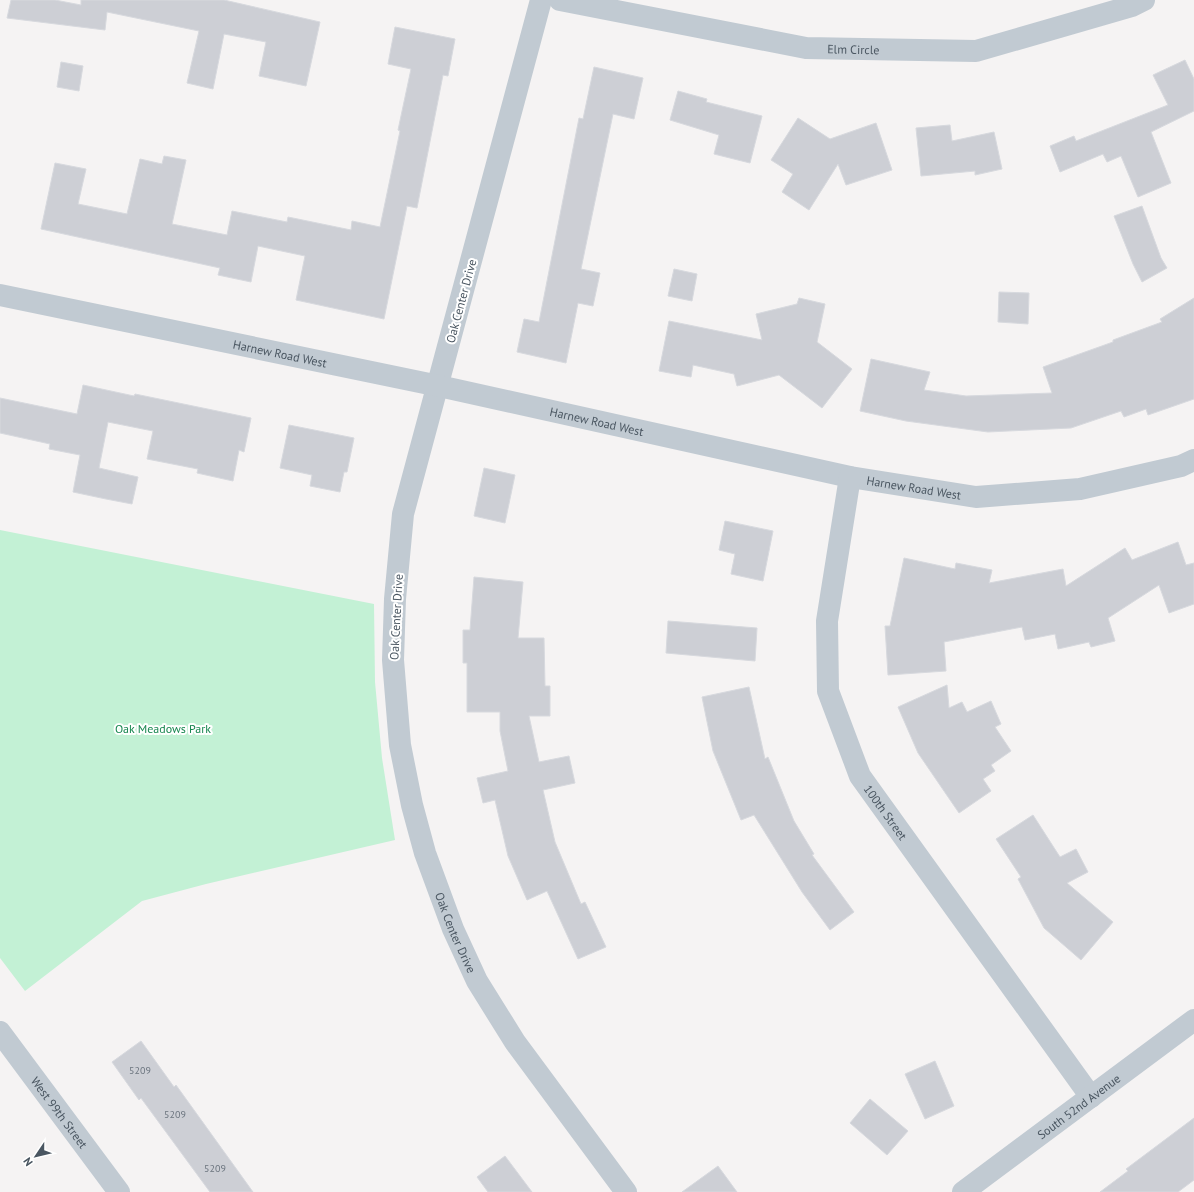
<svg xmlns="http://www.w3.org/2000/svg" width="1194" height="1192" font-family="'PT Sans',sans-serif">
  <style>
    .green { fill: #c3f1d5 }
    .building { fill: #cdcfd5; stroke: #d7d9de }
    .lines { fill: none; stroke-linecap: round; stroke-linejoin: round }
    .minor { stroke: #c1cad2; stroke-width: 22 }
    .tertiary { stroke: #c1cad2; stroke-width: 22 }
    .labels { text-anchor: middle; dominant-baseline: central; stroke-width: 4; stroke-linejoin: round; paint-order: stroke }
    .number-label { font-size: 10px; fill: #6b747e }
    .street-label { font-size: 12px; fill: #4a5661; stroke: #fff }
    .park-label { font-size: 12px; fill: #17864f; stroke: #fff }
  </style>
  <rect width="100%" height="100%" fill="#f5f3f3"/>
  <path class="green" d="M 0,530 L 374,604 L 375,682 L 382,758 L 395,840 L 206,884 L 142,901 L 25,991 L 0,958 Z"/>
  <g class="building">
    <path d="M 11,0 L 55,0 L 81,5 L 81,0 L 224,0 L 320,22 L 306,86 L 259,76 L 266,42 L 224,34 L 213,89 L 187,83 L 199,31 L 107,12 L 105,30 L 7,18 Z"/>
    <path d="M 395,27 L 455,39 L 448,76 L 443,75 L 417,208 L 407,206 L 384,319 L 296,300 L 305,256 L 258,246 L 251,282 L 218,275 L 220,268 L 41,229 L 55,163 L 86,169 L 78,204 L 127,214 L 140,159 L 162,164 L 164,156 L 186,160 L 172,224 L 227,235 L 232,211 L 287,222 L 288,217 L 351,230 L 352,221 L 380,227 L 400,131 L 398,130 L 411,69 L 388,64 Z"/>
    <path d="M 1185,60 L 1194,79 L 1194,111 L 1151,132 L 1171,183 L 1138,197 L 1121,156 L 1107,162 L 1103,154 L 1060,172 L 1050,146 L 1074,136 L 1076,141 L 1168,105 L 1153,75 Z"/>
    <path d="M 61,62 L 83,66 L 79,91 L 57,87 Z"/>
    <path d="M 594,67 L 643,78 L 634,119 L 613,114 L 581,269 L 600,273 L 593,306 L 578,303 L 566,363 L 517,352 L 524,319 L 539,322 L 579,118 L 583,119 Z"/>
    <path d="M 678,91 L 707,99 L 706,102 L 762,116 L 750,163 L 714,154 L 719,135 L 670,120 Z"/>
    <path d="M 798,118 L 830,139 L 876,123 L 892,170 L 846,185 L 838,164 L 809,210 L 782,192 L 793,174 L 771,160 Z"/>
    <path d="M 950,125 L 952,141 L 994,132 L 1002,169 L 975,175 L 975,171 L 921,176 L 916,128 Z"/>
    <path d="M 1142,206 L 1161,258 L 1167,268 L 1142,282 L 1133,264 L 1114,216 Z"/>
    <path d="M 674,269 L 697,274 L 692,301 L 668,296 Z"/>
    <path d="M 999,292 L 1029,293 L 1028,324 L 998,322 Z"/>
    <path d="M 799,298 L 825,304 L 817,342 L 852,369 L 822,408 L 779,375 L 737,386 L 734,374 L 693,365 L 691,377 L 659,371 L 669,321 L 762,340 L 756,314 L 797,304 Z"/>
    <path d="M 1194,298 L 1194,399 L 1148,415 L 1146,409 L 1124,417 L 1121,411 L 1071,428 L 988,432 L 906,421 L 860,411 L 871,359 L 930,372 L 924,390 L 966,396 L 1052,393 L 1043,367 L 1113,342 L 1113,340 L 1162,322 L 1160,319 Z"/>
    <path d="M 83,385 L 134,396 L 135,394 L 251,418 L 244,452 L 239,450 L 233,481 L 197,473 L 198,469 L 147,459 L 153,431 L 108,422 L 99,468 L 138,477 L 132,504 L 106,499 L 73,492 L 80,455 L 49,449 L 50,444 L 0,433 L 0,398 L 77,414 Z"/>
    <path d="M 289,425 L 354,438 L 347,472 L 344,472 L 340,492 L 310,486 L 312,475 L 280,468 Z"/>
    <path d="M 484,468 L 515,475 L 505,523 L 474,516 Z"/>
    <path d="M 725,521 L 773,531 L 763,581 L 731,574 L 735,554 L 719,550 Z"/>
    <path d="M 1178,542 L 1186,565 L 1194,563 L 1194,604 L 1169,613 L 1159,585 L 1108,618 L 1115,641 L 1091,647 L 1089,642 L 1058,649 L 1055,634 L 1025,640 L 1022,627 L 944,642 L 946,671 L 888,675 L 885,626 L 890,626 L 904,558 L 955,569 L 956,563 L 992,570 L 989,583 L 1063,569 L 1066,586 L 1125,548 L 1132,560 Z"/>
    <path d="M 474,577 L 523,582 L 518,638 L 544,638 L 545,686 L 550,686 L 550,716 L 529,716 L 539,762 L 569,756 L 575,783 L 543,790 L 555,842 L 581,904 L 585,902 L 606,947 L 578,959 L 547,891 L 527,900 L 508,856 L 495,800 L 483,803 L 477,778 L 508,771 L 500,731 L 500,712 L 467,712 L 467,663 L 463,663 L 463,630 L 470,630 Z"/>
    <path d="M 668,621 L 757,628 L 755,661 L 666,653 Z"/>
    <path d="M 947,685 L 949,708 L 962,702 L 967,712 L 991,701 L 1001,724 L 995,727 L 1011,751 L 991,765 L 995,771 L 983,779 L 991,791 L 959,813 L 918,753 L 898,707 Z"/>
    <path d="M 749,687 L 765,759 L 768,757 L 794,821 L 814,854 L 812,855 L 854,912 L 830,930 L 802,892 L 754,815 L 741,820 L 713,751 L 702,697 Z"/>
    <path d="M 1033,815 L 1060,857 L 1076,849 L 1088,872 L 1067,883 L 1113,922 L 1081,960 L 1044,928 L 1018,879 L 1021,877 L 996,839 Z"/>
    <path d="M 141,1041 L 174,1087 L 176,1085 L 253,1192 L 210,1192 L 141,1098 L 139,1100 L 112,1062 Z"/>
    <path d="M 935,1061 L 954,1106 L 925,1119 L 905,1074 Z"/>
    <path d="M 870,1099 L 908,1131 L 887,1155 L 850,1123 Z"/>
    <path d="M 1194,1118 L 1194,1180 L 1178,1192 L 1100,1192 L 1128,1171 L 1126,1169 Z"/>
    <path d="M 505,1156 L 532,1192 L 488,1192 L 477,1177 Z"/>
    <path d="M 718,1166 L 737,1192 L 682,1192 Z"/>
  </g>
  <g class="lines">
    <g class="minor">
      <path id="s1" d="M 541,0 L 403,514 L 395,599 L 393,660 L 400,745 L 412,805 L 425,853 L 453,929 L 477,981 L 515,1042 L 626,1192"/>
      <path id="s2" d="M 560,0 L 806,48 L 976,51 L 1132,6 L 1144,0"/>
      <path id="s3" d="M 0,295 L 439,386 L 850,477 L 976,497 L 1080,489 L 1181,466 L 1194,460"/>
      <path id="s4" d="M 850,477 L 827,621 L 828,691 L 860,776 L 1091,1097"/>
      <path id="s5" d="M 963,1192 L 1194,1020"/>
    </g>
    <path class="tertiary" id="s6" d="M 0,1032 L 119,1192"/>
  </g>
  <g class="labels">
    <g class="number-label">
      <text x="140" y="1070">5209</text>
      <text x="175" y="1114">5209</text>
      <text x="215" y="1168">5209</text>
    </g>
    <g class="street-label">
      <text stroke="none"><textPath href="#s2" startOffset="298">Elm Circle</textPath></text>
      <text transform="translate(461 301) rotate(-75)">Oak Center Drive</text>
      <text stroke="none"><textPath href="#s3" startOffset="286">Harnew Road West</textPath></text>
      <text stroke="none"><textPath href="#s3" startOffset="610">Harnew Road West</textPath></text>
      <text stroke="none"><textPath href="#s3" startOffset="934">Harnew Road West</textPath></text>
      <text transform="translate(396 617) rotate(-87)">Oak Center Drive</text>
      <text stroke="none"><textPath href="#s4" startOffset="351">100th Street</textPath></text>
      <text stroke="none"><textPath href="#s1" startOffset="960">Oak Center Drive</textPath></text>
      <text stroke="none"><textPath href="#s5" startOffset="144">South 52nd Avenue</textPath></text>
      <text stroke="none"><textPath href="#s6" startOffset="100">West 99th Street</textPath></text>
    </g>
    <g class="park-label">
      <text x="163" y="728">Oak Meadows Park</text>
    </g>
  </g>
  <g transform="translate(36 1156) rotate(235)" stroke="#ffffff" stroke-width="3" paint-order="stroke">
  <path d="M0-3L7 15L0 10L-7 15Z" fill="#4a5661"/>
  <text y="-6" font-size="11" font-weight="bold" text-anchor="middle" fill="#4a5661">N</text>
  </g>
</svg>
